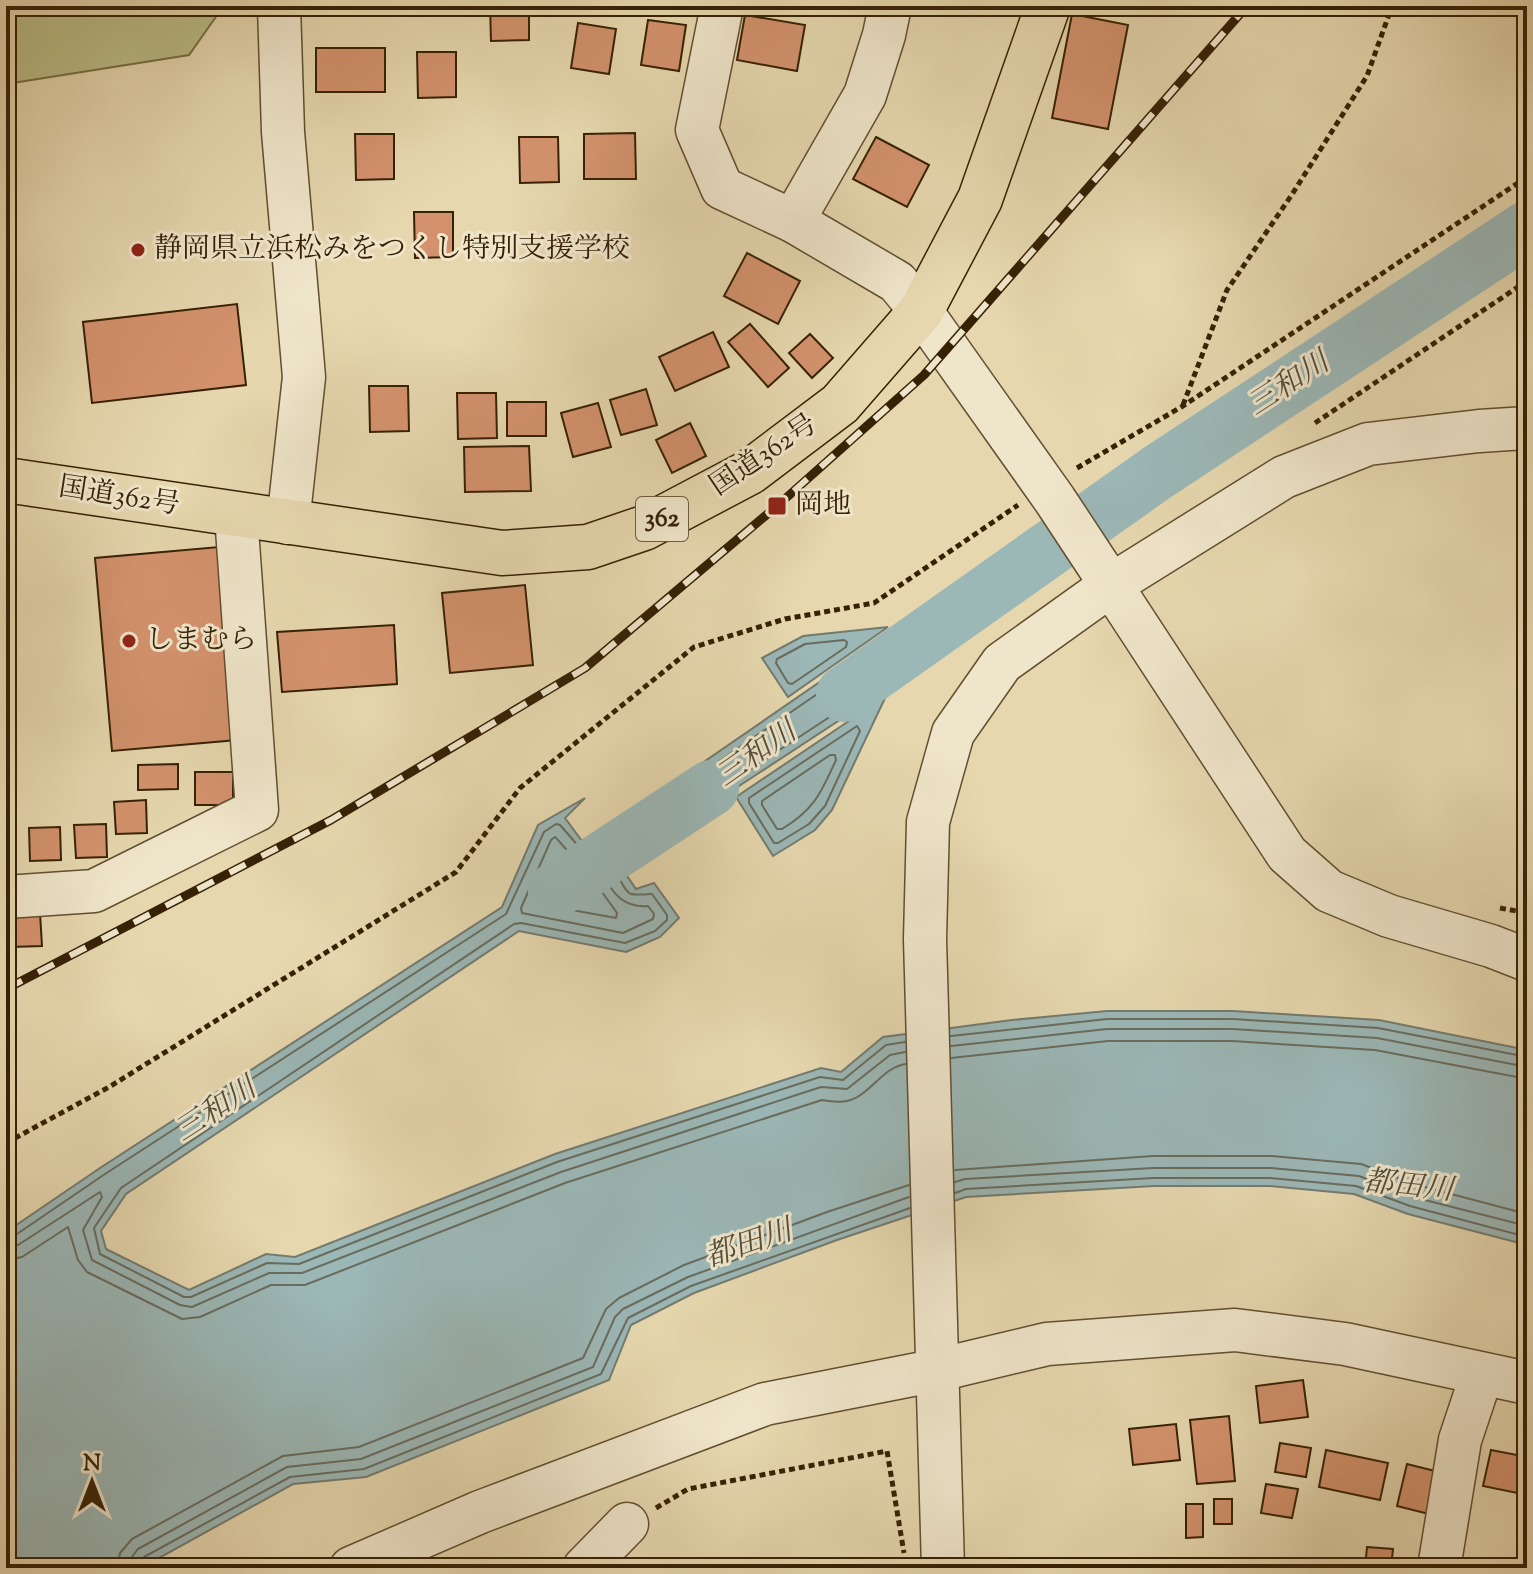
<svg xmlns="http://www.w3.org/2000/svg" width="1533" height="1574" font-family="'Sorts Mill Goudy','Noto Serif JP',serif">
  <style>
    .green { fill: #babd87; stroke: #786f46; stroke-width: 2 }
    .water { fill: #9bb7b6; stroke: #737b6f; stroke-width: 2 }
    .lines { fill: none; stroke-linecap: round; stroke-linejoin: round }
    .shore { stroke: #686c5e; stroke-width: 2 }
    .river { stroke: #9bb7b6; stroke-width: 56 }
    .building { fill: #d3926d; stroke: #362105; stroke-width: 2 }
    .minor-casing { stroke: #624e2f; stroke-width: 45 }
    .highway-casing { stroke: #362105; stroke-width: 47 }
    .path { stroke: #362105; stroke-width: 5; stroke-dasharray: 6 4; stroke-linecap: butt }
    .minor { stroke: #efe5ca; stroke-width: 42 }
    .highway { stroke: #e6d7ae; stroke-width: 44 }
    .rail-casing { stroke: #362105; stroke-width: 9 }
    .rail { stroke: #efe5ca; stroke-width: 6; stroke-dasharray: 18; stroke-linecap: butt }
    .poi-dot { fill: #8f2418; stroke: #efe5ca; stroke-width: 3 }
    .labels { text-anchor: middle; dominant-baseline: central; stroke-width: 6; stroke-linejoin: round; paint-order: stroke }
    .shield { fill: #efe5ca; stroke: #6e5c40; stroke-width: 2 }
    .shield-label { font-size: 26px; font-weight: bold; fill: #362105 }
    .poi-label { font-size: 28px; fill: #362105; stroke: #efe5ca; text-anchor: start }
    .street-label { font-size: 28px; fill: #362105; stroke: #efe5ca }
    .water-label { font-size: 30px; font-style: italic; fill: #544e3a; stroke: #efe5ca }
  </style>
  <rect width="100%" height="100%" fill="#e6d7ae"/>
  <filter id="stains"><feTurbulence type="fractalNoise" baseFrequency=".0025" numOctaves="4"/><feColorMatrix values="0 0 0 0 .2 0 0 0 0 .09 0 0 0 0 .02 0 0 0 .5 -.17"/></filter>
  <radialGradient id="worn" r=".72"><stop offset=".6" stop-color="#630" stop-opacity="0"/><stop offset="1" stop-color="#630" stop-opacity=".3"/></radialGradient>
  <path class="green" d="M 6,6 L 214,6 L 220,11 L 189,55 L 6,84 Z"/>
  <g class="water">
    <path d="M 955,615 L 907,650 L 890,687 L 672,830 L 672,838 L 659,846 L 634,810 L 901,626 Z"/>
    <path d="M 888,627 L 788,697 L 762,658 L 803,636 Z"/>
    <path d="M 886,696 L 832,810 L 815,830 L 773,856 L 736,797 Z"/>
    <path d="M 585,798 L 565,818 L 582,841 L 606,827 L 628,859 L 621,867 L 636,889 L 654,883 L 679,918 L 660,937 L 626,952 L 519,931 L 126,1194 L 101,1231 L 106,1249 L 189,1290 L 266,1254 L 295,1257 L 555,1154 L 821,1068 L 841,1072 L 883,1037 L 1012,1020 L 1107,1011 L 1233,1011 L 1379,1020 L 1527,1050 L 1527,1245 L 1408,1214 L 1354,1194 L 1269,1186 L 1154,1186 L 966,1197 L 837,1240 L 694,1293 L 631,1325 L 609,1380 L 366,1477 L 293,1484 L 141,1568 L 6,1568 L 6,1232 L 100,1168 L 502,907 L 538,825 Z"/>
  </g>
  <g class="lines">
    <g class="shore">
      <path d="M 899,638 L 902,644 L 883,682 L 668,823 L 663,830 L 657,829 L 647,814 L 648,810 Z"/>
      <path d="M 844,640 L 847,642 L 846,647 L 792,684 L 788,683 L 776,663 L 777,659 L 805,644 Z"/>
      <path d="M 857,726 L 860,731 L 825,806 L 809,824 L 778,843 L 774,843 L 749,803 L 749,798 Z"/>
      <path d="M 830,755 L 835,755 L 836,760 C 821,793 814,810 782,829 L 777,829 L 762,805 L 762,801 Z"/>
      <path d="M 555,837 C 565,846 572,863 589,858 C 594,856 598,854 602,853 C 606,861 602,865 604,873 C 611,895 626,908 648,906 L 654,914 L 653,919 L 623,933 L 522,913 L 521,908 L 551,840 Z"/>
      <path d="M 560,862 L 574,870 L 591,872 L 597,885 L 617,913 L 616,918 L 539,904 L 538,899 L 555,864 Z"/>
      <path d="M 951,1036 L 1107,1019 L 1233,1019 L 1378,1028 L 1527,1057"/>
      <path d="M 951,1046 L 1107,1029 L 1233,1029 L 1377,1038 L 1527,1067"/>
      <path d="M 951,1058 L 1108,1041 L 1232,1041 L 1375,1050 L 1527,1079"/>
      <path d="M 955,1170 L 1153,1156 L 1272,1156 L 1361,1164 L 1417,1185 L 1527,1214"/>
      <path d="M 955,1182 L 965,1179 L 1153,1168 L 1271,1168 L 1359,1176 L 1413,1197 L 1527,1226"/>
      <path d="M 955,1193 L 966,1189 L 1153,1178 L 1270,1178 L 1356,1186 L 1410,1206 L 1527,1237"/>
      <path d="M 6,1238 L 14,1236 L 105,1174 L 506,914 L 544,832 L 556,824 L 560,825 L 580,848 L 587,848 L 601,839 L 605,840 L 617,857 L 615,871 C 630,896 624,896 652,894 L 667,915 L 667,920 L 655,931 L 625,943 L 521,923 L 514,924 L 121,1188 L 94,1228 L 100,1254 L 184,1297 L 191,1297 L 267,1263 L 299,1264 L 557,1162 L 820,1077 L 843,1080 L 886,1045 L 905,1042"/>
      <path d="M 6,1248 L 18,1245 L 100,1192 L 102,1197 L 83,1230 L 92,1260 L 180,1305 L 192,1307 L 269,1273 L 302,1273 L 561,1172 L 821,1087 L 847,1089 L 890,1055 L 905,1052"/>
      <path d="M 6,1260 L 22,1257 L 68,1227 L 78,1260 L 87,1272 L 182,1319 L 200,1317 L 271,1285 L 305,1285 L 565,1183 L 822,1100 C 830,1101 838,1103 847,1101 C 870,1096 882,1067 906,1064"/>
      <path d="M 117,1568 L 120,1553 L 132,1539 L 283,1456 L 359,1447 L 583,1358 L 606,1309 L 619,1298 L 684,1265 L 827,1212 L 909,1185"/>
      <path d="M 129,1568 L 131,1558 L 138,1549 L 287,1467 L 361,1459 L 593,1367 L 615,1317 L 623,1309 L 688,1277 L 909,1197"/>
      <path d="M 139,1568 L 144,1557 L 290,1477 L 364,1469 L 601,1374 L 628,1318 L 691,1286 L 910,1208"/>
    </g>
    <g class="river">
      <path d="M 844,694 L 1158,472 L 1527,229"/>
      <path d="M 556,890 L 711,788"/>
    </g>
  </g>
  <g class="building">
    <path d="M 490,6 L 529,6 L 529,40 L 491,41 Z"/>
    <path d="M 1072,14 L 1128,25 L 1108,129 L 1052,118 Z"/>
    <path d="M 745,15 L 805,25 L 797,71 L 737,60 Z"/>
    <path d="M 648,20 L 686,25 L 679,71 L 641,65 Z"/>
    <path d="M 578,23 L 616,29 L 609,74 L 571,68 Z"/>
    <rect x="316" y="48" width="69" height="44"/>
    <path d="M 417,52 L 456,52 L 456,97 L 418,98 Z"/>
    <path d="M 635,133 L 636,179 L 584,179 L 584,134 Z"/>
    <path d="M 355,134 L 394,134 L 394,179 L 356,180 Z"/>
    <path d="M 519,137 L 558,137 L 559,182 L 520,183 Z"/>
    <path d="M 876,137 L 929,165 L 907,207 L 853,179 Z"/>
    <path d="M 414,212 L 453,212 L 453,257 L 415,258 Z"/>
    <path d="M 747,253 L 800,281 L 778,324 L 724,296 Z"/>
    <path d="M 237,304 L 246,385 L 92,403 L 83,322 Z"/>
    <path d="M 750,324 L 789,368 L 768,387 L 728,342 Z"/>
    <path d="M 713,332 L 729,367 L 675,391 L 659,357 Z"/>
    <path d="M 810,334 L 833,358 L 812,378 L 789,353 Z"/>
    <path d="M 369,386 L 408,386 L 409,431 L 370,432 Z"/>
    <path d="M 646,389 L 657,425 L 621,435 L 610,400 Z"/>
    <path d="M 457,393 L 496,393 L 497,438 L 458,439 Z"/>
    <rect x="507" y="402" width="39" height="34"/>
    <path d="M 598,403 L 611,447 L 573,457 L 561,413 Z"/>
    <path d="M 690,423 L 706,456 L 672,473 L 656,440 Z"/>
    <path d="M 529,446 L 531,491 L 465,492 L 464,447 Z"/>
    <path d="M 219,547 L 237,740 L 112,751 L 95,558 Z"/>
    <path d="M 525,585 L 533,665 L 450,673 L 442,593 Z"/>
    <path d="M 394,625 L 397,684 L 282,692 L 277,632 Z"/>
    <path d="M 178,764 L 178,789 L 138,790 L 138,765 Z"/>
    <rect x="195" y="772" width="38" height="33"/>
    <path d="M 146,800 L 147,833 L 116,834 L 114,802 Z"/>
    <path d="M 106,824 L 107,857 L 76,858 L 74,825 Z"/>
    <path d="M 60,827 L 61,860 L 30,861 L 29,828 Z"/>
    <path d="M 6,832 L 15,832 L 16,865 L 6,865 Z"/>
    <path d="M 40,913 L 42,946 L 10,947 L 9,914 Z"/>
    <path d="M 1303,1380 L 1308,1417 L 1260,1423 L 1256,1386 Z"/>
    <path d="M 1229,1416 L 1235,1481 L 1197,1484 L 1190,1420 Z"/>
    <path d="M 1176,1424 L 1180,1460 L 1133,1465 L 1129,1429 Z"/>
    <path d="M 1280,1443 L 1311,1448 L 1306,1477 L 1275,1472 Z"/>
    <path d="M 1326,1450 L 1388,1463 L 1380,1500 L 1319,1487 Z"/>
    <path d="M 1491,1450 L 1527,1457 L 1527,1495 L 1483,1486 Z"/>
    <path d="M 1407,1464 L 1439,1472 L 1429,1514 L 1397,1506 Z"/>
    <path d="M 1266,1484 L 1298,1489 L 1292,1518 L 1261,1513 Z"/>
    <rect x="1214" y="1499" width="18" height="25"/>
    <path d="M 1186,1504 L 1203,1504 L 1203,1537 L 1186,1538 Z"/>
    <path d="M 1367,1547 L 1393,1549 L 1391,1568 L 1365,1568 Z"/>
  </g>
  <g class="lines">
    <defs>
      <g id="minor">
        <path d="M 279,6 L 283,132 L 304,377 L 288,523"/>
        <path d="M 722,6 L 697,130 L 722,188 L 793,221 L 897,282 L 921,311 L 1055,500 L 1111,585 L 1284,477 L 1368,444 L 1479,431 L 1527,428"/>
        <path d="M 793,221 L 865,95 L 884,35 L 890,6"/>
        <path d="M 6,897 L 94,891 L 257,810 L 236,515"/>
        <path d="M 351,1568 L 480,1512 L 765,1404 L 938,1370 L 1047,1344 L 1235,1330 L 1345,1344 L 1527,1383"/>
        <path d="M 584,1568 L 627,1524"/>
        <path d="M 943,1568 L 925,939 L 928,822 L 953,733 L 1002,663 L 1111,585 L 1287,854 L 1329,891 L 1389,916 L 1491,946 L 1527,960"/>
        <path d="M 1439,1568 L 1460,1440 L 1482,1374"/>
      </g>
      <path id="highway" d="M 6,480 L 502,553 L 588,547 L 644,528 L 750,472 L 840,404 L 921,311 L 980,199 L 1048,6"/>
    </defs>
    <use href="#minor" class="minor-casing"/>
    <use href="#highway" class="highway-casing"/>
    <g class="path">
      <path d="M 1183,405 L 1227,290 L 1291,196 L 1367,76 L 1392,6"/>
      <path d="M 1315,423 L 1527,281"/>
      <path d="M 1077,468 L 1183,406 L 1527,177"/>
      <path d="M 1500,908 L 1527,913"/>
      <path d="M 6,1143 L 109,1087 L 456,872 L 520,788 L 694,647 L 785,619 L 874,603 L 1018,505"/>
      <path d="M 656,1508 L 688,1489 L 887,1451 L 904,1553"/>
    </g>
    <use href="#minor" class="minor"/>
    <use href="#highway" class="highway"/>
    <defs>
      <path id="rail" d="M 6,989 L 331,820 L 585,668 L 777,506 L 924,375 L 1247,6"/>
    </defs>
    <use href="#rail" class="rail-casing"/>
    <use href="#rail" class="rail"/>
  </g>
  <g class="poi-dot">
    <circle cx="138" cy="250" r="8"/>
    <rect x="767" y="496" width="20" height="20" rx="4"/>
    <circle cx="129" cy="641" r="8"/>
  </g>
  <g class="labels">
    <rect class="shield" x="636" y="497" width="52" height="44" rx="6"/>
    <g class="shield-label">
      <text x="662" y="519">362</text>
    </g>
    <g class="poi-label">
      <text x="154" y="250">静岡県立浜松みをつくし特別支援学校</text>
      <text x="795" y="506">岡地</text>
      <text x="145" y="641">しまむら</text>
    </g>
    <g class="street-label">
      <text transform="translate(764 456) rotate(-34)">国道362号</text>
      <text transform="translate(119 497) rotate(9)">国道362号</text>
    </g>
    <g class="water-label">
      <text transform="translate(1289 385) rotate(-33)">三和川</text>
      <text transform="translate(757 755) rotate(-35)">三和川</text>
      <text transform="translate(216 1111) rotate(-33)">三和川</text>
      <text transform="translate(1408 1187) rotate(6)">都田川</text>
      <text transform="translate(749 1245) rotate(-19)">都田川</text>
    </g>
  </g>
  <rect width="1533" height="1574" fill="none" stroke="#e6d7ae" stroke-width="32"/>
  <rect x="8" y="8" width="1517" height="1558" fill="none" stroke="#362105" stroke-width="4"/>
  <rect x="16" y="16" width="1501" height="1542" fill="none" stroke="#362105" stroke-width="2"/>
  <g transform="translate(92 1482)" stroke="#efe5ca" stroke-width="6" paint-order="stroke">
  <path d="M0-6L14 30L0 20L-14 30Z" fill="#362105"/>
  <text y="-12" font-size="22" font-weight="bold" text-anchor="middle" fill="#362105">N</text>
  </g>
  <rect width="100%" height="100%" filter="url(#stains)"/>
  <rect width="100%" height="100%" fill="url(#worn)"/>
</svg>
